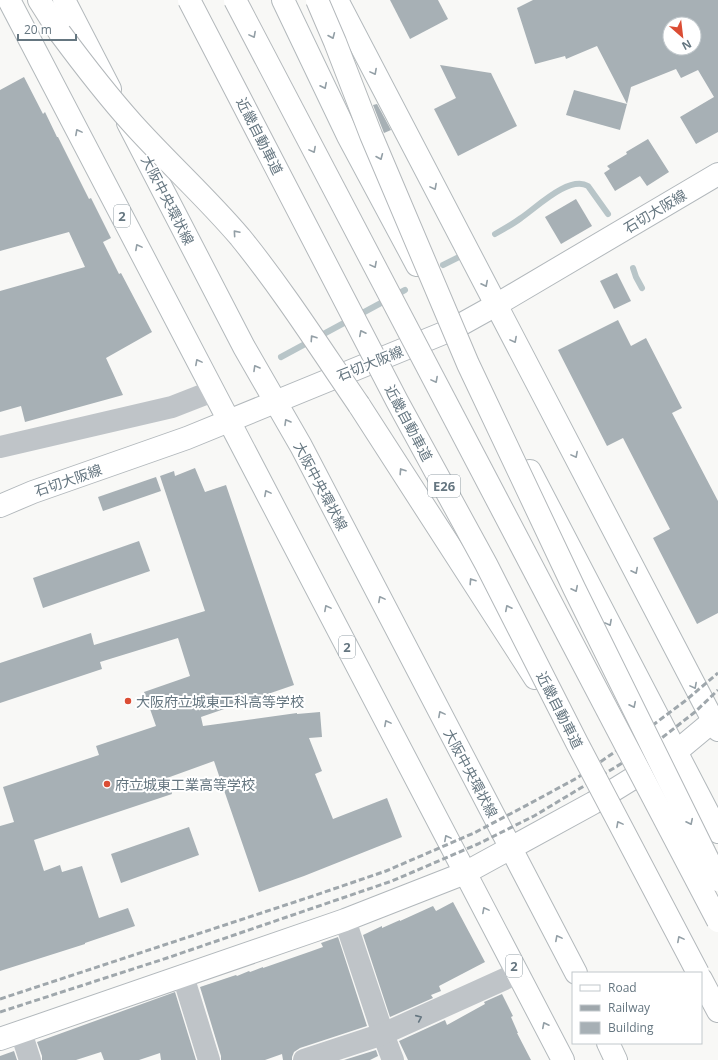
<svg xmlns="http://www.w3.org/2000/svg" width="718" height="1060" font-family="'Open Sans','Noto Sans JP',sans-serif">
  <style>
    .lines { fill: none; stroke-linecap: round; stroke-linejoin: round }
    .stream { stroke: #b8c5c8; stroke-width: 6 }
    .building { fill: #a7b0b5; fill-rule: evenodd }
    .secondary-casing { stroke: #b2b8bc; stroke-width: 24 }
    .primary-casing { stroke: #b3b9bc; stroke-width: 24 }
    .highway-casing { stroke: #b3b8bb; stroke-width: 24 }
    .street { stroke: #bfc4c8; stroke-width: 22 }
    .secondary { stroke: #fff; stroke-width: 22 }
    .primary { stroke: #fff; stroke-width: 22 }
    .highway { stroke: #fff; stroke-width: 22 }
    .rail { stroke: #9fa7ac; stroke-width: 3; stroke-dasharray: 6 3; stroke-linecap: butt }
    .highway-bridge-casing { stroke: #b3b8bb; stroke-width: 24; stroke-linecap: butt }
    .highway-bridge { stroke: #fff; stroke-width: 22 }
    .oneway { stroke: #939fa6 }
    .oneway2 { stroke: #657680 }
    .poi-dot { fill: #db4d34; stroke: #fff; stroke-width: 1.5 }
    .labels { text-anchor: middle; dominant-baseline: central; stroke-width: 4; stroke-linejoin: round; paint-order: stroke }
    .shield { fill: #fff; stroke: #939fa6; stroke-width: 1 }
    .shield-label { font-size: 13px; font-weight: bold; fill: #657680 }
    .street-label { font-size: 14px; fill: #657680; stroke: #fff }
    .poi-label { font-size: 14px; fill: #657680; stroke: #fff; text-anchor: start }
  </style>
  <rect width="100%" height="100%" fill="#f8f8f6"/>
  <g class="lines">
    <g class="stream">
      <path d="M 495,234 C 504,229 513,224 521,218 C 536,208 569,175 588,186 L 608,214"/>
      <path d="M 443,265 L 459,257"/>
      <path d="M 633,268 L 636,277 L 642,288"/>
      <path d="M 281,357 L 405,290"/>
    </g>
  </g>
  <g class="building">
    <path d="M 390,0 L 438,0 L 448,19 L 410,39 Z"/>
    <path d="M 533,0 L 718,0 L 718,132 L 696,144 L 680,117 L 714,97 L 698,70 L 681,78 L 676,69 L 631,87 L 627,104 L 597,46 L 566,59 L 565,56 L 535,64 L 517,8 ZM 670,24 L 694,24 L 694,48 L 670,48 Z"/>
    <path d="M 440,65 L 491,73 L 517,126 L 458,156 L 434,109 L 456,98 Z"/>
    <path d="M 24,77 L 43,114 L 45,112 L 57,137 L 58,137 L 89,199 L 91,198 L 111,238 L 103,242 L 119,274 L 121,273 L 152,332 L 106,358 L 123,395 L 25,422 L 21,406 L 0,412 L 0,291 L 85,267 L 69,232 L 0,251 L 0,90 Z"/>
    <path d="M 574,90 L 627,104 L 620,130 L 566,115 Z"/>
    <path d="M 377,104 L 391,130 L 384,133 L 373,105 Z"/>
    <path d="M 648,139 L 669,172 L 647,186 L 640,176 L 615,191 L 604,173 L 610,169 L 607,166 L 627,154 L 626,152 Z"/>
    <path d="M 576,199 L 592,226 L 561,244 L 545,217 Z"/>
    <path d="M 617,273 L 631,301 L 614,309 L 600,281 Z"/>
    <path d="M 618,320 L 631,346 L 646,338 L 682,408 L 672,413 L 718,501 L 718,613 L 697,624 L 653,538 L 670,529 L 623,438 L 607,446 L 558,350 Z"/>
    <path d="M 195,468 L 205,492 L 226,485 L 294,685 L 201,717 L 203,726 L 297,713 L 297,714 L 320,712 L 322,737 L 309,738 L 322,771 L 315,774 L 333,819 L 387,798 L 402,837 L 304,876 L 259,892 L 214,761 L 167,778 L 172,794 L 34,840 L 44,871 L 60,865 L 62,872 L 82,866 L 99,918 L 128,908 L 135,926 L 85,943 L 85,944 L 0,971 L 0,826 L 14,822 L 3,787 L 99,755 L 96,746 L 156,726 L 144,692 L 190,676 L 178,638 L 100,662 L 102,669 L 0,703 L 0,663 L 91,633 L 94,645 L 205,611 L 160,476 L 174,471 L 175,476 Z"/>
    <path d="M 156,477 L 161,491 L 103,511 L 98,497 Z"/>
    <path d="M 139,541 L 150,571 L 43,608 L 33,578 Z"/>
    <path d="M 189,827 L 199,855 L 121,883 L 111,854 Z"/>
    <path d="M 453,902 L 485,962 L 439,986 L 441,991 L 431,995 L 433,998 L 390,1017 L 363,935 L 382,926 L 382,928 L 400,920 L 400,921 L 433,906 L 436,911 Z"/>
    <path d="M 338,937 L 367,1026 L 300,1048 L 294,1052 L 292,1057 L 292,1060 L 283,1060 L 282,1054 L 265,1060 L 221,1060 L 221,1056 L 200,987 L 236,975 L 237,976 L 249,971 L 250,972 L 263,967 L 263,968 L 309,952 L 323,947 L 321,943 Z"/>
    <path d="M 175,992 L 196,1060 L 161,1060 L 160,1053 L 139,1060 L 104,1060 L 101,1052 L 76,1060 L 42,1060 L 42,1056 L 37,1042 Z"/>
    <path d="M 502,994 L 513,1016 L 511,1017 L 518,1033 L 517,1033 L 531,1060 L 408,1060 L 399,1041 L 445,1020 L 447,1025 L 485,1004 L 484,1002 Z"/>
    <path d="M 376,1050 L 378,1056 L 370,1060 L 344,1060 Z"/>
    <path d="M 14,1051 L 17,1060 L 0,1060 L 0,1056 Z"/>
  </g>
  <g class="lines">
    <defs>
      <g id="secondary">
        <path d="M 0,506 L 33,492 L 187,438 L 451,330 L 496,305 L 718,174"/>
        <path d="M 0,1039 L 345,920 L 465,873 L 593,803 L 677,751 L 713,721"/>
      </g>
      <g id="primary">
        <path d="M 9,0 L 563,1060"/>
        <path d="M 64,0 L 110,89"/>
        <path d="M 283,0 L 348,136 L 417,265"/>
        <path d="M 337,0 L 718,730"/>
        <path d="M 128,123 L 244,347 L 301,446 L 576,973"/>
        <path d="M 530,471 L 718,832"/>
        <path d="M 608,1043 L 616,1060"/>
      </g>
      <g id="highway">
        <path d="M 39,0 L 60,33"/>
        <path d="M 359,405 L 535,678"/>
        <path d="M 701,979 L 718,1011"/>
      </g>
    </defs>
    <use href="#secondary" class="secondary-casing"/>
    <use href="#primary" class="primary-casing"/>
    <use href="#highway" class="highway-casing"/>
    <g class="street">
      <path d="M 0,447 L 172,407 L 213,391"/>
      <path d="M 345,920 L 383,1034 L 393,1060"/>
      <path d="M 183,976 L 209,1060"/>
      <path d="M 21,1032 L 30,1060"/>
      <path d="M 304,1060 L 383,1034 L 518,973"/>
    </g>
    <use href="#secondary" class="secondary"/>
    <use href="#primary" class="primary"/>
    <use href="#highway" class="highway"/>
    <g class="rail">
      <path d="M 0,999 L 313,896 L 386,871 L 474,833 L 529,804 L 577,778 L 645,731 L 685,701 L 718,673"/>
      <path d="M 0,1012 L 167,958 L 392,881 L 478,844 L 534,816 L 654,744 L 695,712 L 718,690"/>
    </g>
    <defs>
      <g id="highway-bridge">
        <path d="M 189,0 L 397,401 L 486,564 L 577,743 L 698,973"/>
        <path d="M 235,0 L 718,921"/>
        <path d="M 317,0 L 335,42 L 371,135 L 468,364 L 574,588 L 718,880"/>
        <path d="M 60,33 C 83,64 106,94 132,123 C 167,162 206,197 240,237 C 283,290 320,348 359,405"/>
      </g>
    </defs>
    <use href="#highway-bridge" class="highway-bridge-casing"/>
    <use href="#highway-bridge" class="highway-bridge"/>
  </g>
  <defs><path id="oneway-chevron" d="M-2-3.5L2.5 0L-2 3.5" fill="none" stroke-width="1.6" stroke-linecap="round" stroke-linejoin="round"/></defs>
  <g class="oneway">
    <use href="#oneway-chevron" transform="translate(253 35) rotate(62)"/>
    <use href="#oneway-chevron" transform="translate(332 36) rotate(67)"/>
    <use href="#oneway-chevron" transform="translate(374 72) rotate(62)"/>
    <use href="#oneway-chevron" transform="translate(324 86) rotate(64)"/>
    <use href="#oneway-chevron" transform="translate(78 132) rotate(-118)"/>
    <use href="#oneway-chevron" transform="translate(313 150) rotate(62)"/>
    <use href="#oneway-chevron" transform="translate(380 157) rotate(67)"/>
    <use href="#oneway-chevron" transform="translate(434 187) rotate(62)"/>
    <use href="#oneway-chevron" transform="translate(236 233) rotate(-131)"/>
    <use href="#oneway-chevron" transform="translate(138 247) rotate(-118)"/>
    <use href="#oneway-chevron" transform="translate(374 265) rotate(62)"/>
    <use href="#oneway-chevron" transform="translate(485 284) rotate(63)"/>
    <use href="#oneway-chevron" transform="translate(362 333) rotate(-117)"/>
    <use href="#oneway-chevron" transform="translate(313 338) rotate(-124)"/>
    <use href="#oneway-chevron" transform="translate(514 340) rotate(62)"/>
    <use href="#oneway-chevron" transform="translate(198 362) rotate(-118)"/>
    <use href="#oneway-chevron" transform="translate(256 368) rotate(-120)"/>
    <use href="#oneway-chevron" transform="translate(435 380) rotate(62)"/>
    <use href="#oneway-chevron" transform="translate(287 422) rotate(-120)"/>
    <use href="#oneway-chevron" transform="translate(575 455) rotate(62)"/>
    <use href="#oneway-chevron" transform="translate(402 471) rotate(-123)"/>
    <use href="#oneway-chevron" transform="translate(267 493) rotate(-118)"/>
    <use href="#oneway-chevron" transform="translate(635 571) rotate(63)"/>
    <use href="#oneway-chevron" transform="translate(472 581) rotate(-123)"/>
    <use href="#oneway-chevron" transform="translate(575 589) rotate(64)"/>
    <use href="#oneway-chevron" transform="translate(381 599) rotate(-118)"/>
    <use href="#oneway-chevron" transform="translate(327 608) rotate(-118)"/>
    <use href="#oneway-chevron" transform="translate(508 608) rotate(-117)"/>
    <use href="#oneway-chevron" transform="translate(609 623) rotate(62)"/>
    <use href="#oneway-chevron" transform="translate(694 686) rotate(62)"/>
    <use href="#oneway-chevron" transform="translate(633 705) rotate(64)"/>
    <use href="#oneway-chevron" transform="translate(441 714) rotate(-118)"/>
    <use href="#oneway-chevron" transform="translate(387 723) rotate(-118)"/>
    <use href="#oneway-chevron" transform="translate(690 822) rotate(64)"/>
    <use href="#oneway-chevron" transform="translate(619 824) rotate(-118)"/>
    <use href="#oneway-chevron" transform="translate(447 838) rotate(-118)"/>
    <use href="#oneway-chevron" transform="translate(485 910) rotate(-118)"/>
    <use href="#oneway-chevron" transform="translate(558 938) rotate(-118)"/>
    <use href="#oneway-chevron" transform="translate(680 939) rotate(-118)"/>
    <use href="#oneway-chevron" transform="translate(545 1025) rotate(-117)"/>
  </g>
  <use class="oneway2" href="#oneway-chevron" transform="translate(419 1018) rotate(-24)"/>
  <g class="poi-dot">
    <circle cx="128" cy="701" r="4"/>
    <circle cx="107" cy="784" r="4"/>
  </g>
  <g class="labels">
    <g class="shield">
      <rect x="114" y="205" width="16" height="22" rx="3"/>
      <rect x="428" y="475" width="32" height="22" rx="3"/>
      <rect x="339" y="636" width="16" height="22" rx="3"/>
      <rect x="506" y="955" width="16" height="22" rx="3"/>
    </g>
    <g class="shield-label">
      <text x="122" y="216">2</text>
      <text x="444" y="486">E26</text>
      <text x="347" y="647">2</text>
      <text x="514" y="966">2</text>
    </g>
    <g class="street-label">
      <text transform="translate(260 136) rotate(63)">近畿自動車道</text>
      <text transform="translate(168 200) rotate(63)">大阪中央環状線</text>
      <text transform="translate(655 211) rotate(-31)">石切大阪線</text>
      <text transform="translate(370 363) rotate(-22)">石切大阪線</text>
      <text transform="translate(409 423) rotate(62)">近畿自動車道</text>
      <text transform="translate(68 480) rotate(-19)">石切大阪線</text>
      <text transform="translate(321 486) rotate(62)">大阪中央環状線</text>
      <text transform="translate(560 710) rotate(63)">近畿自動車道</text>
      <text transform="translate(471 773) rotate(62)">大阪中央環状線</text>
    </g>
    <g class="poi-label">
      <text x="136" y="701">大阪府立城東工科高等学校</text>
      <text x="115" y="784">府立城東工業高等学校</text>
    </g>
  </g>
  <rect x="572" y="972" width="130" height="72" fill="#ffffff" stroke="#c1c8cc"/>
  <rect x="580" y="985" width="20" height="6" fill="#ffffff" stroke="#c1c8cc"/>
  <text x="608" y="992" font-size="12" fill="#657680">Road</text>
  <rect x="580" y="1005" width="20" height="6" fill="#9fa7ac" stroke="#c1c8cc"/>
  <text x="608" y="1012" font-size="12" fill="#657680">Railway</text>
  <rect x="580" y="1022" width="20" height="12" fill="#a7b0b5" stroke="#c1c8cc"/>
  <text x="608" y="1032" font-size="12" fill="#657680">Building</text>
  <g transform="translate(682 36) rotate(152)"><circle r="19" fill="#ffffff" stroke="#c1c8cc"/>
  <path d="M0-3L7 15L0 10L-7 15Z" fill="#db4d34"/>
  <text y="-6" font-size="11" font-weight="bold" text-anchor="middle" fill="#657680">N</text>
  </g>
  <path d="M18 34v6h58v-6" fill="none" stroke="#657680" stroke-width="2"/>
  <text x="24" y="34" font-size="12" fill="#657680" stroke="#ffffff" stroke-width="3" paint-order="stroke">20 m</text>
</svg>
